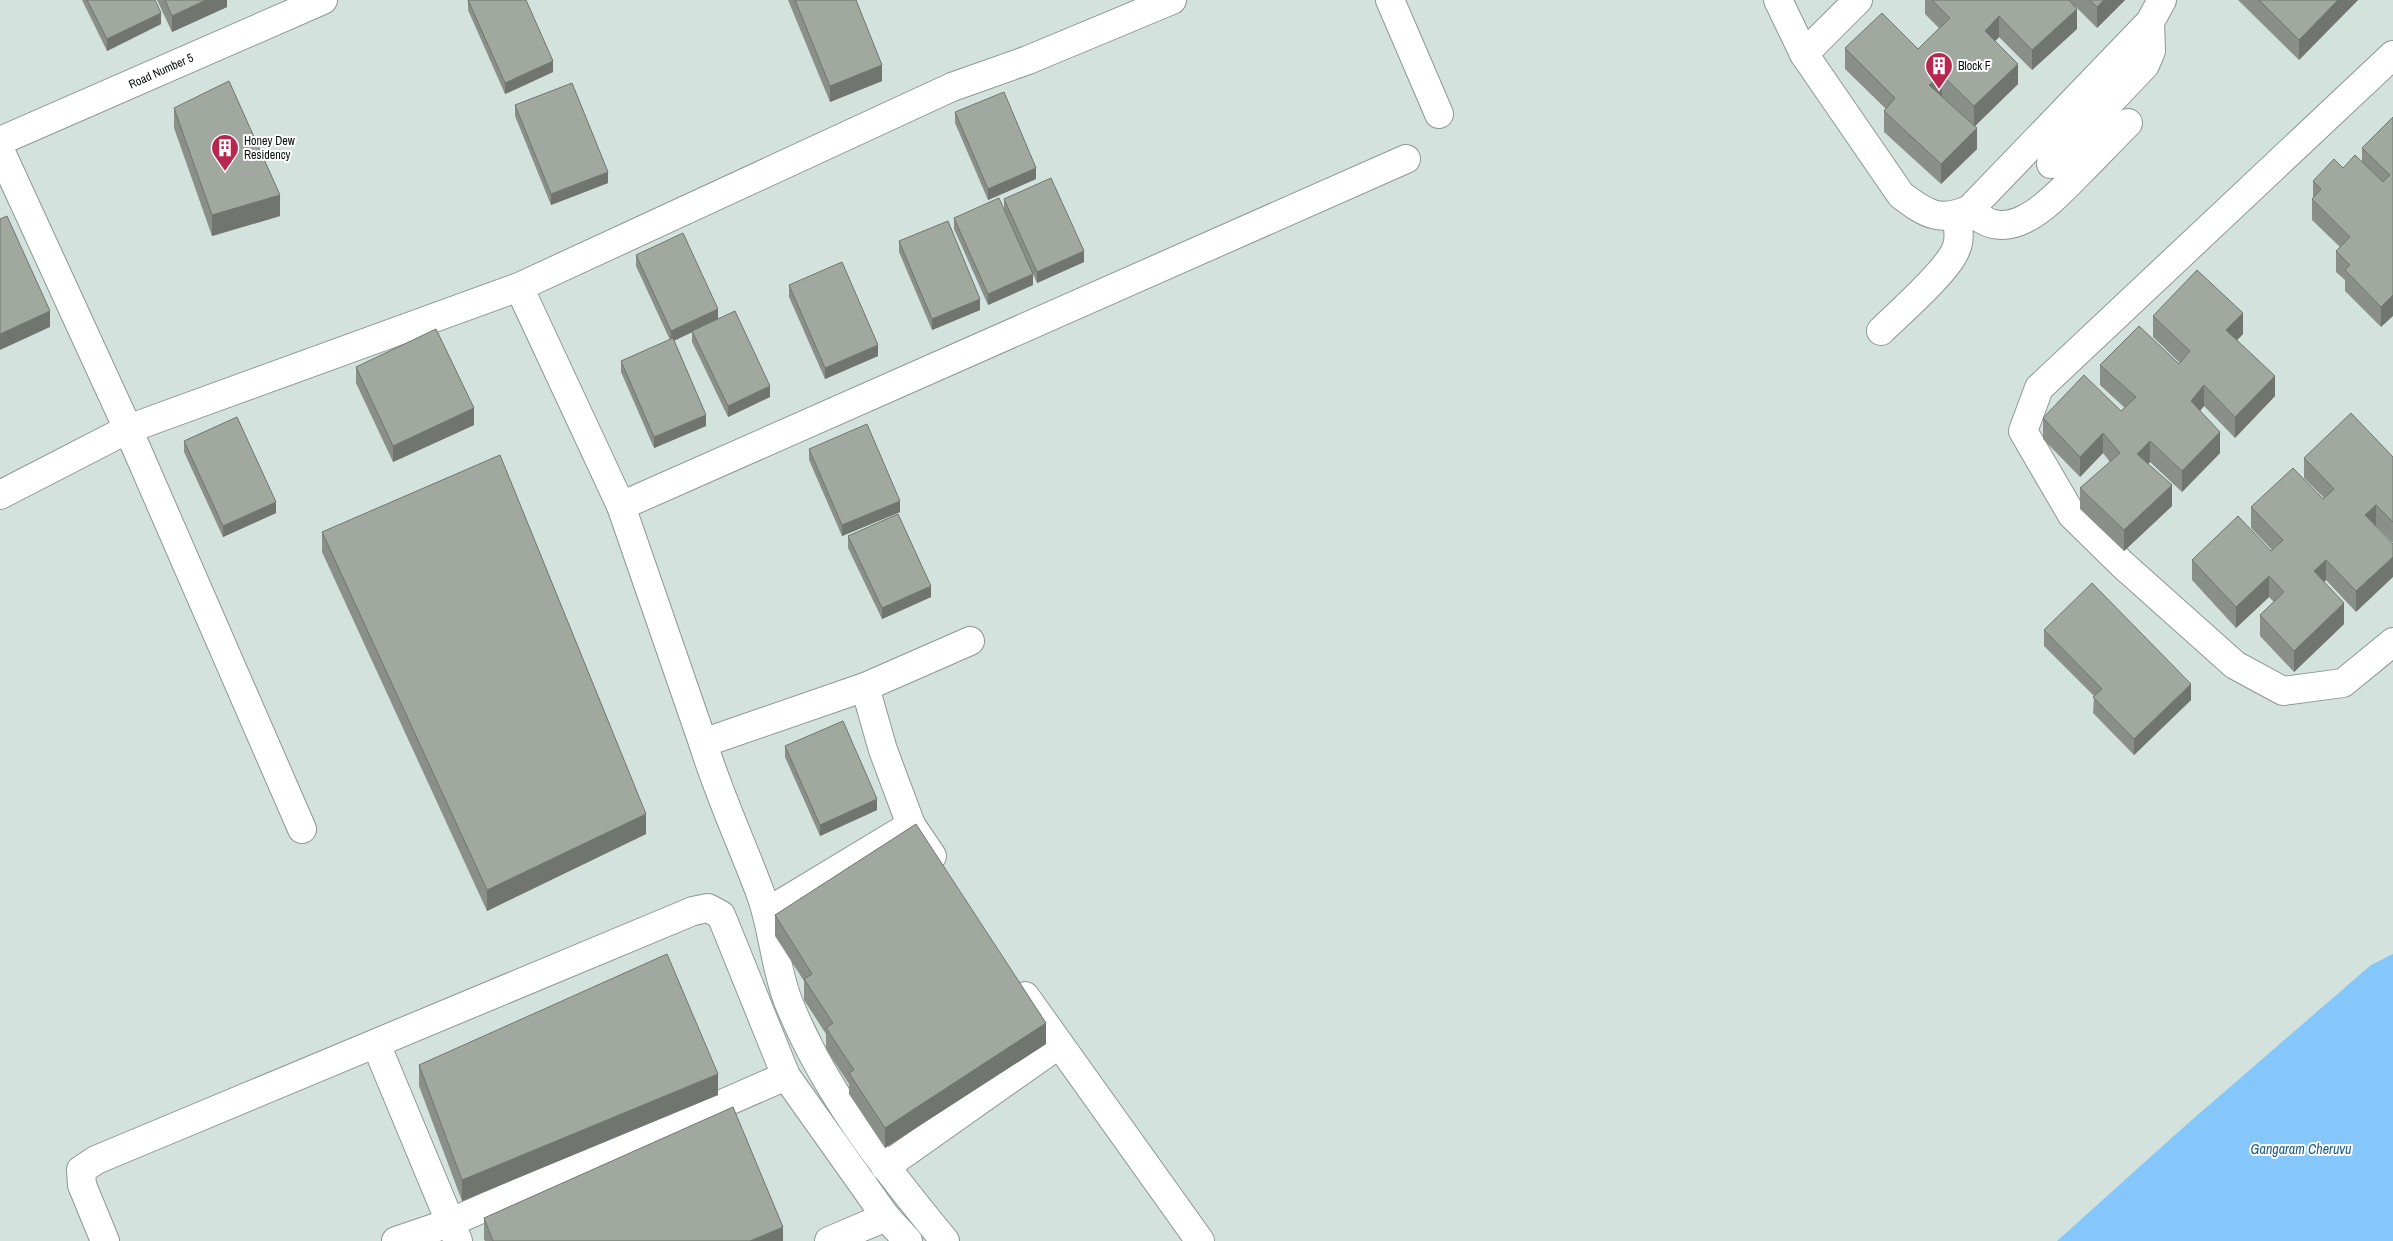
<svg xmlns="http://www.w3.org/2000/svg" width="2393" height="1241" font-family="'Archivo Narrow',sans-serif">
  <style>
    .water { fill: #85c7fb }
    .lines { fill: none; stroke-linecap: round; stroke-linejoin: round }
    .minor-casing { stroke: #8b9894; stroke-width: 30 }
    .minor { stroke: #fff; stroke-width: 28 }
    .wall { fill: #8a9089 }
    .shaded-wall { fill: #70766f }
    .building { fill: #a0a89f; stroke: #70766f }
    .labels { text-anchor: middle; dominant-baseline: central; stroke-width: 4; stroke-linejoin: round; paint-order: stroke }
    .poi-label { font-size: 12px; fill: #0b100e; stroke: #fff; text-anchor: start }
    .street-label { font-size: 12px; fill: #0b100e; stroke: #fff }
    .water-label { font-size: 14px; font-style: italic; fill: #1a5883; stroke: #fff }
  </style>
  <rect width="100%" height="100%" fill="#d4e2de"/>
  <path class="water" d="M 2393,954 L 2393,1241 L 2057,1241 L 2186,1125 L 2371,965 Z"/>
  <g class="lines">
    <defs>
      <g id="minor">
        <path d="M 1390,0 L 1439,114"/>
        <path d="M 1778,0 L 1804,54 L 1901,195 C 1926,214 1940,223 1970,209 L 2150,22 L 2162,0"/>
        <path d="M 1804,54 L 1858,0"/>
        <path d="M 2393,55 L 2039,388 L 2023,431 L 2072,515 L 2123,565 L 2235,665 L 2283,691 L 2343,683 L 2393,642"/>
        <path d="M 0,141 L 323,0"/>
        <path d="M 0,150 L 128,429 L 302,829"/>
        <path d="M 2051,164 L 2145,65 L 2151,51 L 2150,22"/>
        <path d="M 1970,209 C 2008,251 2052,200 2080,172 C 2096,156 2112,139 2128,123"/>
        <path d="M 519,287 L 621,506 L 703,743 L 865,687 L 970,641"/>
        <path d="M 1881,331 C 1899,313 1948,271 1956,249 C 1961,238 1958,226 1956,215"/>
        <path d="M 0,495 L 128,429 L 519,287 L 952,87 L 1028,60 L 1172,0"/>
        <path d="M 621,506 L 1406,159"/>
        <path d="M 865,687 L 883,750 L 911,825 L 932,856"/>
        <path d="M 703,743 C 719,795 742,844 761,895 C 773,929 775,967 788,1001 C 824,1091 884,1167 945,1241"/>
        <path d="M 767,912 L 911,825"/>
        <path d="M 1025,996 L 1200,1241"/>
        <path d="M 376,1044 L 458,1241"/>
        <path d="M 885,1167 L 1058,1045"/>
        <path d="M 105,1241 L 82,1185 L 81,1170 L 96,1160 L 693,911 L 708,908 L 721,915 L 786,1076 L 886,1217 L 908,1241"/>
        <path d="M 396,1241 L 449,1223 L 786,1076"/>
        <path d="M 829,1241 L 886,1217"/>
      </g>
    </defs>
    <use href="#minor" class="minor-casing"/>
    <use href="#minor" class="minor"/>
  </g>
  <g class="wall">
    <path d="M 82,0 L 155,0 L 161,24 L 107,51 Z"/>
    <path d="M 157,0 L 227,0 L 227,7 L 172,32 Z"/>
    <path d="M 468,0 L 553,72 L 505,94 L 468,10 Z"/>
    <path d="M 788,0 L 856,0 L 882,81 L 830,102 Z"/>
    <path d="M 1925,0 L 2125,0 L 2097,28 L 2075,6 L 2077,29 L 2032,70 L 1999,37 L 1995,41 L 2018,84 L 1975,126 L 1977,149 L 1941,184 L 1884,132 L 1884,111 L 1886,109 L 1845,69 L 1845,48 L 1918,49 L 1939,28 L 1925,14 Z"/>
    <path d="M 2238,0 L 2358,0 L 2299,60 Z"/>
    <path d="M 515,105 L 608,183 L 551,205 L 515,116 Z"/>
    <path d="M 174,108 L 280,216 L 212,236 L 174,128 Z"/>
    <path d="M 955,112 L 1036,179 L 988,200 L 955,123 Z"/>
    <path d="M 2393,117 L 2381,327 L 2345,291 L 2345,280 L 2336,272 L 2336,251 L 2340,247 L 2312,220 L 2312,199 L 2313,198 L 2313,181 L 2343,168 L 2362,163 L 2362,148 Z"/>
    <path d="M 1004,199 L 1084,262 L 1037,283 L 1033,274 L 1033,285 L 988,305 L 954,229 L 954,218 L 1004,209 Z"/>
    <path d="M 899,241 L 980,310 L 932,330 L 899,252 Z"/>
    <path d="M 636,255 L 718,319 L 770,397 L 728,417 L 692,342 L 692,332 L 674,341 L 706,426 L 654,448 L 621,372 L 621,361 L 670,340 L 636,266 Z"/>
    <path d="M 789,285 L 878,356 L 825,379 L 789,297 Z"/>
    <path d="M 2153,316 L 2243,334 L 2237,340 L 2275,396 L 2235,438 L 2204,406 L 2200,411 L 2220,453 L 2182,492 L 2150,462 L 2148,464 L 2172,506 L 2124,551 L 2080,509 L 2080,488 L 2110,462 L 2103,453 L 2080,477 L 2043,439 L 2043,418 L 2121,411 L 2125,408 L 2100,385 L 2100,365 L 2179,364 L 2180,363 L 2153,337 Z"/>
    <path d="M 356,367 L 474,425 L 393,462 L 356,383 Z"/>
    <path d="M 184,441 L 276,513 L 223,537 L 184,452 Z"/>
    <path d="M 809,449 L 900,512 L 842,536 L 809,460 Z"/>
    <path d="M 2393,457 L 2393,543 L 2376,526 L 2356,612 L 2326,580 L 2324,582 L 2344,624 L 2294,672 L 2260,636 L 2260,615 L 2274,602 L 2269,597 L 2236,628 L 2192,580 L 2192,560 L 2271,551 L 2272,550 L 2251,528 L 2251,507 L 2323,499 L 2324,498 L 2304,478 L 2304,458 Z"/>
    <path d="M 322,532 L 646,834 L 487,911 L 322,552 Z"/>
    <path d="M 848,536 L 931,597 L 882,619 L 848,548 Z"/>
    <path d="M 2044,630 L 2191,700 L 2134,755 L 2093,713 L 2094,696 L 2044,646 Z"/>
    <path d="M 785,746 L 877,810 L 820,836 L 785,757 Z"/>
    <path d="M 775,915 L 1046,1044 L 885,1148 L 849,1094 L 849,1084 L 826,1049 L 826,1034 L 804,1000 L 804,981 L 775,936 Z"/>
    <path d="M 419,1065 L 718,1095 L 462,1201 L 419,1086 Z"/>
    <path d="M 484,1218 L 783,1241 L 485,1241 L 484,1239 Z"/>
  </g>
  <g class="shaded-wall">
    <path d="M 206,0 L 227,0 L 227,7 L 172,32 L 172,16 Z"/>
    <path d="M 2104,0 L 2125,0 L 2097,28 L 2097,7 Z"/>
    <path d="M 2338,0 L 2358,0 L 2299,60 L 2299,40 Z"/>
    <path d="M 2077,9 L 2077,29 L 2032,70 L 2032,50 Z"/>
    <path d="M 161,13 L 161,24 L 107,51 L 107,39 Z"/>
    <path d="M 1999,16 L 1999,37 L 1985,52 L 1985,31 Z"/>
    <path d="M 553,61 L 553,72 L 505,94 L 505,83 Z"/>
    <path d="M 2018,64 L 2018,84 L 1974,127 L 1974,106 Z"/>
    <path d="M 882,65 L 882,81 L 830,102 L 830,86 Z"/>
    <path d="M 1942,75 L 1942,95 L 1929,105 L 1929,85 Z"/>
    <path d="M 1977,128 L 1977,149 L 1941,184 L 1941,164 Z"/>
    <path d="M 1036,168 L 1036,179 L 988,200 L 988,189 Z"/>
    <path d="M 608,172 L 608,183 L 551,205 L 551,194 Z"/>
    <path d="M 280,195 L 280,216 L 212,236 L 212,215 Z"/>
    <path d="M 1084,251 L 1084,262 L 1037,283 L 1037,272 Z"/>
    <path d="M 1033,274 L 1033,285 L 988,305 L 988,294 Z"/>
    <path d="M 2393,295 L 2393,316 L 2381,327 L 2381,307 Z"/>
    <path d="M 980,299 L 980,310 L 932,330 L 932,319 Z"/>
    <path d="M 718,309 L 718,320 L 671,342 L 671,331 Z"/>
    <path d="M 50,311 L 50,327 L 0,350 L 0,334 Z"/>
    <path d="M 2243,313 L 2243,334 L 2226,351 L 2226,330 Z"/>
    <path d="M 878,345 L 878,356 L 825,379 L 825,368 Z"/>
    <path d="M 2275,376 L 2275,396 L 2235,438 L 2235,417 Z"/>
    <path d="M 2204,385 L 2204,406 L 2191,422 L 2191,401 Z"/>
    <path d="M 770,386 L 770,397 L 728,417 L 728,406 Z"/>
    <path d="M 474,408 L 474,425 L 393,462 L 393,446 Z"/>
    <path d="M 706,415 L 706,426 L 654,448 L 654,437 Z"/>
    <path d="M 2220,432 L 2220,453 L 2182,492 L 2182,471 Z"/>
    <path d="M 2103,433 L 2103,453 L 2080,477 L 2080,457 Z"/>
    <path d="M 2150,441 L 2150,462 L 2137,475 L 2137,454 Z"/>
    <path d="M 2172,485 L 2172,506 L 2124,551 L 2124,530 Z"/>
    <path d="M 900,501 L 900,512 L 842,536 L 842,525 Z"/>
    <path d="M 276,502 L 276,513 L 223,537 L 223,526 Z"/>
    <path d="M 2376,505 L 2376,526 L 2365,536 L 2365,515 Z"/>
    <path d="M 2393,557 L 2393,577 L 2356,612 L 2356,591 Z"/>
    <path d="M 2326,560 L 2326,580 L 2314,592 L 2314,571 Z"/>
    <path d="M 2269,576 L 2269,597 L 2236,628 L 2236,607 Z"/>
    <path d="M 931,586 L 931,597 L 882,619 L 882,608 Z"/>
    <path d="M 2344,603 L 2344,624 L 2294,672 L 2294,651 Z"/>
    <path d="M 2191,684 L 2191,700 L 2134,755 L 2134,739 Z"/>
    <path d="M 877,799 L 877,810 L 820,836 L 820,825 Z"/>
    <path d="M 646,814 L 646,834 L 487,911 L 487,890 Z"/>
    <path d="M 1046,1023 L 1046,1044 L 885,1148 L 885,1128 Z"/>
    <path d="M 718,1074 L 718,1095 L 462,1201 L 462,1180 Z"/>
    <path d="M 783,1227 L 783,1241 L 750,1241 Z"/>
  </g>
  <g class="building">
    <path d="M 87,0 L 155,0 L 161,13 L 107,39 Z"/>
    <path d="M 165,0 L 206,0 L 172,16 Z"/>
    <path d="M 468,0 L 526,0 L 553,61 L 505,83 Z"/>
    <path d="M 795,0 L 856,0 L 882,65 L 830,86 Z"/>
    <path d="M 1932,0 L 2069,0 L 2077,9 L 2032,50 L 1999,16 L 1985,31 L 2018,64 L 1974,106 L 1942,75 L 1929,85 L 1977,128 L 1941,164 L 1884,111 L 1895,98 L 1845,48 L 1882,13 L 1918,49 L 1950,18 Z"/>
    <path d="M 2090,0 L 2104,0 L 2097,7 Z"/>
    <path d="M 2259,0 L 2338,0 L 2299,40 Z"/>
    <path d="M 229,81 L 280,195 L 212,215 L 174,108 Z"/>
    <path d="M 572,83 L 608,172 L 551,194 L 515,105 Z"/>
    <path d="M 1004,92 L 1036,168 L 988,189 L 955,112 Z"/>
    <path d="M 2393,117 L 2393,295 L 2381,307 L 2345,270 L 2350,265 L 2336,251 L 2350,237 L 2312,199 L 2321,189 L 2313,181 L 2334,159 L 2343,168 L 2355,155 L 2383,182 L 2390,175 L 2362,148 Z"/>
    <path d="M 1051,178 L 1084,251 L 1037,272 L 1004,199 Z"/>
    <path d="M 999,198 L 1033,274 L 988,294 L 954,218 Z"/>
    <path d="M 7,216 L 50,311 L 0,334 L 0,219 Z"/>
    <path d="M 948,221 L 980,299 L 932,319 L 899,241 Z"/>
    <path d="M 683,233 L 718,309 L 671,331 L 636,255 Z"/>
    <path d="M 842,262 L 878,345 L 825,368 L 789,285 Z"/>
    <path d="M 2197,270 L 2243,313 L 2226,330 L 2275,376 L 2235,417 L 2204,385 L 2191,401 L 2220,432 L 2182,471 L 2150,441 L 2137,454 L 2172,485 L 2124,530 L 2080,488 L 2120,453 L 2103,433 L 2080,457 L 2043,418 L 2084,375 L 2121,411 L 2136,397 L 2100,365 L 2139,326 L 2179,364 L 2190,351 L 2153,316 Z"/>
    <path d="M 735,311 L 770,386 L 728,406 L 692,331 Z"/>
    <path d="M 436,329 L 474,408 L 393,446 L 356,367 Z"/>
    <path d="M 673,338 L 706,415 L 654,437 L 621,361 Z"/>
    <path d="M 2351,413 L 2393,457 L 2393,522 L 2376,505 L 2365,515 L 2393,544 L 2393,557 L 2356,591 L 2326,560 L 2314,571 L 2344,603 L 2294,651 L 2260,615 L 2284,592 L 2269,576 L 2236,607 L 2192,560 L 2238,516 L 2271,551 L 2283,540 L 2251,507 L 2293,468 L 2323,499 L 2334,489 L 2304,458 Z"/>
    <path d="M 237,417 L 276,502 L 223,526 L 184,441 Z"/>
    <path d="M 867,424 L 900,501 L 842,525 L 809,449 Z"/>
    <path d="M 500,455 L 646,814 L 487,890 L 322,532 Z"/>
    <path d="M 898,514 L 931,586 L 882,608 L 848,536 Z"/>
    <path d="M 2092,583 L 2191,684 L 2134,739 L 2093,697 L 2102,689 L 2044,630 Z"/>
    <path d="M 843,721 L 877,799 L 820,825 L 785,746 Z"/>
    <path d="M 916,824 L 1046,1023 L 885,1128 L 849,1073 L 854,1070 L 826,1028 L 833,1023 L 804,979 L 812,974 L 775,915 Z"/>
    <path d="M 667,954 L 718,1074 L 462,1180 L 419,1065 Z"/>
    <path d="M 733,1107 L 783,1227 L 750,1241 L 493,1241 L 484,1218 Z"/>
  </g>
  <defs>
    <symbol id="building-pin" viewBox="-11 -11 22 30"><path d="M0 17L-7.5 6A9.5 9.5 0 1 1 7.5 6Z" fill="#b82750" stroke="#fff"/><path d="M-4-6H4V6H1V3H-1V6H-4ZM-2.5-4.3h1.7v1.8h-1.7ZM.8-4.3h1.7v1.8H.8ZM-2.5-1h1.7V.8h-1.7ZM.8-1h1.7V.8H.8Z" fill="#fff"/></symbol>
  </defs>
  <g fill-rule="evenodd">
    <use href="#building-pin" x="1923" y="50" width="32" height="43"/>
    <use href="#building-pin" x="209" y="132" width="32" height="43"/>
  </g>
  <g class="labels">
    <g class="poi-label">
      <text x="1958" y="66">Block F</text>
      <text x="244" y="141">Honey Dew<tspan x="244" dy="14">Residency</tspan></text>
    </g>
    <g class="street-label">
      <text transform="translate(161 71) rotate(-24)">Road Number 5</text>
    </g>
    <g class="water-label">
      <text x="2301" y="1149">Gangaram Cheruvu</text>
    </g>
  </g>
</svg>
